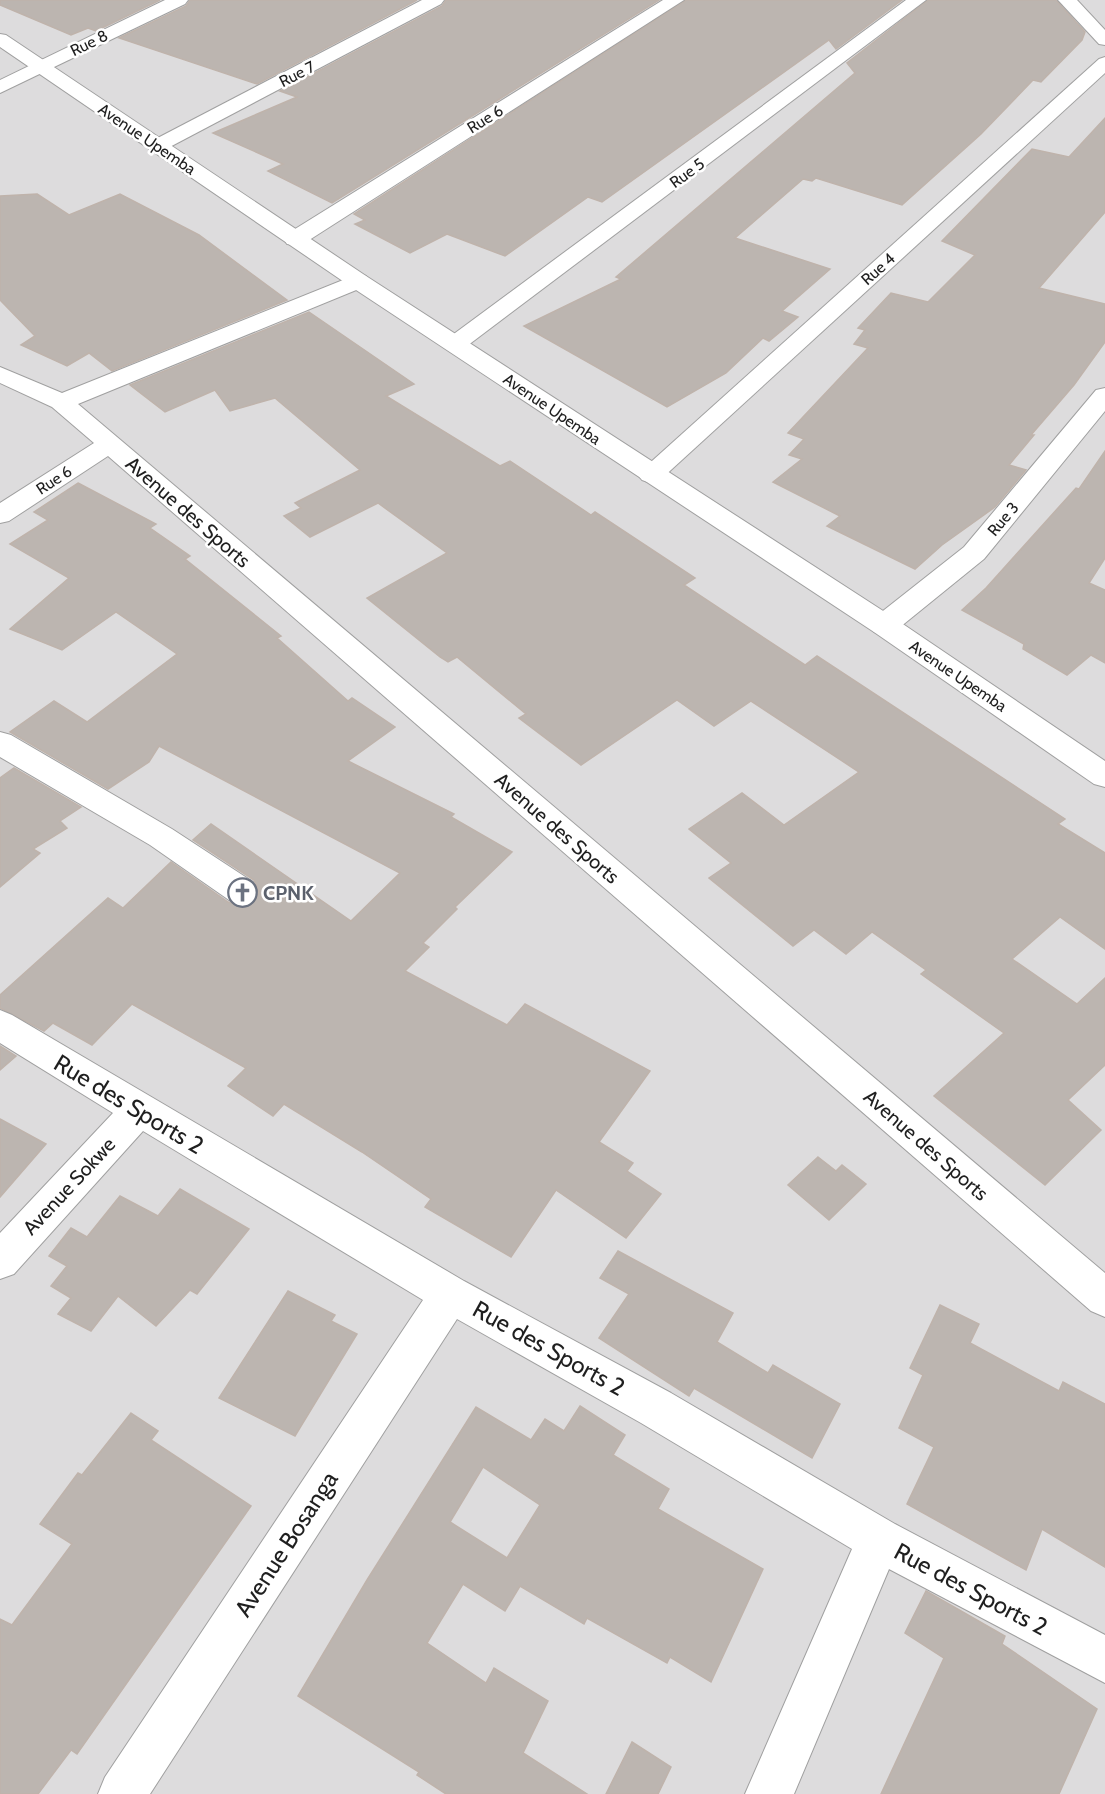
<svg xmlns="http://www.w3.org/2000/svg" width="1105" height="1794" font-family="Cabin,sans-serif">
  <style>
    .residential { fill: #dddcdd }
    .building { fill: #bcb5b0; stroke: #bfb3ab; stroke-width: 1.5; fill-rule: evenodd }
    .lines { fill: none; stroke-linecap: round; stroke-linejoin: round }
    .minor-casing { stroke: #a0a0a0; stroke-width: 2 }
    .tertiary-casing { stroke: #a0a0a0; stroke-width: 2 }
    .minor { fill: #fff; fill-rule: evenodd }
    .tertiary { fill: #fff; fill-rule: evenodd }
    .labels { text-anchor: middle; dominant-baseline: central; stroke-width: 5; stroke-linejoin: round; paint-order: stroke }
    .far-street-label { font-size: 16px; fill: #1f1f1f; stroke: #fff }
    .street-label { font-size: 20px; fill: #1f1f1f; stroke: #fff }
    .worship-label { font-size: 20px; font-weight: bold; fill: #5b616d; stroke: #fff; text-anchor: start }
    .near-street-label { font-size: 24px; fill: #1f1f1f; stroke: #fff }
  </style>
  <rect width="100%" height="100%" fill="#efece7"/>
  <rect class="residential" x="0" y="0" width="1105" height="1794"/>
  <g class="building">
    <path d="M 0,0 L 160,0 L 96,31 L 88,28 L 71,35 L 0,5 Z"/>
    <path d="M 190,0 L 417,0 L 257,84 L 119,38 L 186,6 Z"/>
    <path d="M 446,0 L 659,0 L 332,203 L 268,171 L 283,164 L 213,133 L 297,97 L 280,91 L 442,6 Z"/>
    <path d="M 686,0 L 902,0 L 836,49 L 829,40 L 602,202 L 588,197 L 505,256 L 447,234 L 410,253 L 355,224 L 365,220 L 354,214 Z"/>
    <path d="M 928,0 L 1056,0 L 1085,32 L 1082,40 L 1041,82 L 1033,80 L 981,134 L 902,205 L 816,178 L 812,181 L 803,179 L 735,238 L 830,269 L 782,311 L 798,317 L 769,341 L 763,338 L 726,373 L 667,407 L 524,326 L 621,279 L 616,277 L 855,73 L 847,63 Z"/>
    <path d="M 1105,118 L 1105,212 L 1039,288 L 1105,304 L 1105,342 L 1074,385 L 1031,435 L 1034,435 L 1009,465 L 1026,470 L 995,507 L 942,545 L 915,569 L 827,526 L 840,516 L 773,482 L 802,459 L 789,455 L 804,439 L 788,433 L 868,348 L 854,344 L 865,330 L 858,328 L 891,293 L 928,302 L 975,255 L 942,241 L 1032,149 L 1069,157 Z"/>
    <path d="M 37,194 L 69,215 L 120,194 L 199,235 L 287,300 L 112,371 L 89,353 L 67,366 L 21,345 L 35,336 L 0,300 L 0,196 Z"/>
    <path d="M 309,312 L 414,384 L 386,396 L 500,466 L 510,461 L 591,515 L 595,512 L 695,578 L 684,585 L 805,665 L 817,656 L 1065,819 L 1058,824 L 1105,853 L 1105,949 L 1060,917 L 1012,959 L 1077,1004 L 1105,978 L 1105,1065 L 1068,1100 L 1101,1130 L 1045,1185 L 934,1096 L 1004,1033 L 921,974 L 926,970 L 872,932 L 846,954 L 814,930 L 793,946 L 709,878 L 731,863 L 689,829 L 742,793 L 784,825 L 859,772 L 751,701 L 714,726 L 677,700 L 581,765 L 519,718 L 526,714 L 457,657 L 448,662 L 440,657 L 367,598 L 447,553 L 378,503 L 310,537 L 284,516 L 301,508 L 295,503 L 360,470 L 275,398 L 230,411 L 215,390 L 165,412 L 130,385 Z"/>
    <path d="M 1105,451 L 1105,558 L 1089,583 L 1105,590 L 1105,663 L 1091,655 L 1067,675 L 1023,649 L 1024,644 L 962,610 L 986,588 L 1076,488 L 1079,489 Z"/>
    <path d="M 78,483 L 156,524 L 150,528 L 190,556 L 185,559 L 281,636 L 277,638 L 348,701 L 352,698 L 395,727 L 348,761 L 454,814 L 451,817 L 512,852 L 455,907 L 457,909 L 423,943 L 429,947 L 405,971 L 507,1025 L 525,1004 L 650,1071 L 599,1142 L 633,1163 L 627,1171 L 661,1194 L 626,1238 L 556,1190 L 511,1257 L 425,1207 L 431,1199 L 362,1152 L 284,1104 L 273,1116 L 228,1086 L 246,1068 L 132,1004 L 92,1045 L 53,1023 L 44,1031 L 0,1008 L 0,995 L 108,898 L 123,908 L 171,862 L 228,902 L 240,906 L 254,902 L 259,892 L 254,880 L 193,840 L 211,824 L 351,921 L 400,873 L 159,746 L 149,762 L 108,789 L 10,732 L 54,701 L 87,722 L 177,654 L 116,612 L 62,650 L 10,629 L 69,578 L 10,544 L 48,520 L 34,512 Z"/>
    <path d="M 14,768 L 81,807 L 60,821 L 67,828 L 33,849 L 40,853 L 0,887 L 0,778 Z"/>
    <path d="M 0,1046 L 16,1056 L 0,1070 Z"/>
    <path d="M 0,1119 L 46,1144 L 0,1197 Z"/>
    <path d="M 818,1157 L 836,1171 L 842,1165 L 866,1184 L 829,1220 L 788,1185 Z"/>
    <path d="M 180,1189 L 249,1229 L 197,1294 L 190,1290 L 156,1326 L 118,1296 L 91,1331 L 58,1314 L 71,1298 L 51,1286 L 67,1266 L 49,1256 L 71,1228 L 87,1237 L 120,1196 L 158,1216 Z"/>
    <path d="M 618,1251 L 733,1313 L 717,1342 L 768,1373 L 773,1365 L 840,1404 L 812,1458 L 694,1388 L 689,1396 L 599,1338 L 629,1294 L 600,1278 Z"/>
    <path d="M 288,1291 L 335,1315 L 331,1321 L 357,1334 L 295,1436 L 219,1398 Z"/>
    <path d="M 940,1305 L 979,1324 L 970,1343 L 1059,1391 L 1063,1382 L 1105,1404 L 1105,1567 L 1042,1529 L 1026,1570 L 907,1504 L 934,1447 L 899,1428 L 923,1375 L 910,1368 Z"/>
    <path d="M 580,1406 L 625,1435 L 613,1455 L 669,1489 L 658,1509 L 763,1569 L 711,1682 L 670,1657 L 667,1663 L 587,1618 L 584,1624 L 520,1586 L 505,1611 L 463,1584 L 427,1643 L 486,1683 L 494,1668 L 548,1701 L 523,1753 L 587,1794 L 446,1794 L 417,1775 L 419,1772 L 298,1696 L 367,1580 L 476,1407 L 531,1440 L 545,1419 L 564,1431 ZM 483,1467 L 540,1505 L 507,1558 L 450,1522 Z"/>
    <path d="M 131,1413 L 158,1431 L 151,1440 L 251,1506 L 77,1754 L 71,1750 L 38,1794 L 0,1794 L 0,1619 L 12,1625 L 72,1544 L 40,1524 L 78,1473 L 82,1475 Z"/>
    <path d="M 926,1591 L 1005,1636 L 1002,1644 L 1097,1709 L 1059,1794 L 881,1794 L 944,1658 L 905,1633 Z"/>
    <path d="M 632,1742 L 671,1767 L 658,1794 L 606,1794 Z"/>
  </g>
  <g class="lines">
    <defs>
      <g id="minor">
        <path d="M 165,0 L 188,0 L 185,4 L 0,93 L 0,80 Z"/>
        <path d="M 422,0 L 444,0 L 441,4 L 164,150 L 150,150 L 147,146 L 150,142 Z"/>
        <path d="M 663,0 L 684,0 L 303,244 L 295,245 L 287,244 L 284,239 L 287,234 Z"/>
        <path d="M 906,0 L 926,0 L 463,349 L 455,351 L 447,349 L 443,344 L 447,339 Z"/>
        <path d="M 1058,0 L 1077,0 L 1105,30 L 1105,45 L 1099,44 Z"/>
        <path d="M 1105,57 L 1105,73 L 660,480 L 651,483 L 642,480 L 638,475 L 642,470 L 1099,59 Z"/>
        <path d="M 358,274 L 366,276 L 369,281 L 366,286 L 78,404 L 1105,1273 L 1105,1317 L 1091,1311 L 108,456 L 9,521 L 0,523 L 0,503 L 94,443 L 52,407 L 0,383 L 0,367 L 62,393 Z"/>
        <path d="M 1105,388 L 1105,411 L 984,559 L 894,632 L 884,634 L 874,632 L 870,625 L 874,618 L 964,547 L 1096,390 Z"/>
        <path d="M 0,732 L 11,735 L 172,829 L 253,882 L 257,891 L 253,900 L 241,904 L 229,900 L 150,845 L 0,757 Z"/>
        <path d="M 0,1010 L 12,1015 L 464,1281 L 671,1393 L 895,1524 L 1105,1635 L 1105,1683 L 889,1569 L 794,1794 L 745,1794 L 852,1549 L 641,1423 L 457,1319 L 150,1794 L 98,1794 L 105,1777 L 423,1300 L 143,1131 L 14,1274 L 0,1279 L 0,1233 L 113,1113 L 0,1043 Z"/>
      </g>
      <path id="tertiary" d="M 0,34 L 6,35 L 366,276 L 894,618 L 1105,761 L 1105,787 L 1094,784 L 874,632 L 350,286 L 0,47 Z"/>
    </defs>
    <use href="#minor" class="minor-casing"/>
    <use href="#tertiary" class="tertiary-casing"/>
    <use href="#minor" class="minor"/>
    <use href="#tertiary" class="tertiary"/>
  </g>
  <defs>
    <symbol id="church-ring" viewBox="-11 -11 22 22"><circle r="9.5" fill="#fff" stroke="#6b7280" stroke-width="1.5"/><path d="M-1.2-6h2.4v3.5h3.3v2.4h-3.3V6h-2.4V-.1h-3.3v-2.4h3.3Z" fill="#6b7280"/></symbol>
  </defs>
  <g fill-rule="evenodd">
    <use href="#church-ring" x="226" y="876" width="33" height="33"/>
  </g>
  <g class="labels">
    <g class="far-street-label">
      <text transform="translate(89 43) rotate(-26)">Rue 8</text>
      <text transform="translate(297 74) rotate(-27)">Rue 7</text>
      <text transform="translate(485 119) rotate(-32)">Rue 6</text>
      <text transform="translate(147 139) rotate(34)">Avenue Upemba</text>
      <text transform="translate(687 173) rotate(-36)">Rue 5</text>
      <text transform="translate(878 269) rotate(-42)">Rue 4</text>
      <text transform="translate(552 409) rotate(34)">Avenue Upemba</text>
      <text transform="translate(54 480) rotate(-33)">Rue 6</text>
      <text transform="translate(1003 519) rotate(-50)">Rue 3</text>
      <text transform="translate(958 676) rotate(34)">Avenue Upemba</text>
    </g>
    <g class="street-label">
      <text transform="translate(188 512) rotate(41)">Avenue des Sports</text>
      <text transform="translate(557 828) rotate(41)">Avenue des Sports</text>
      <text transform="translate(926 1145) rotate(41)">Avenue des Sports</text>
      <text transform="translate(69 1186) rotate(-47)">Avenue Sokwe</text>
    </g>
    <g class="worship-label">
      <text x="263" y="893">CPNK</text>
    </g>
    <g class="near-street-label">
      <text transform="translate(129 1104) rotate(31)">Rue des Sports 2</text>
      <text transform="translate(549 1348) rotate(29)">Rue des Sports 2</text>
      <text transform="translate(286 1544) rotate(-57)">Avenue Bosanga</text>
      <text transform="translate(971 1589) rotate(28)">Rue des Sports 2</text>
    </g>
  </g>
</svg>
